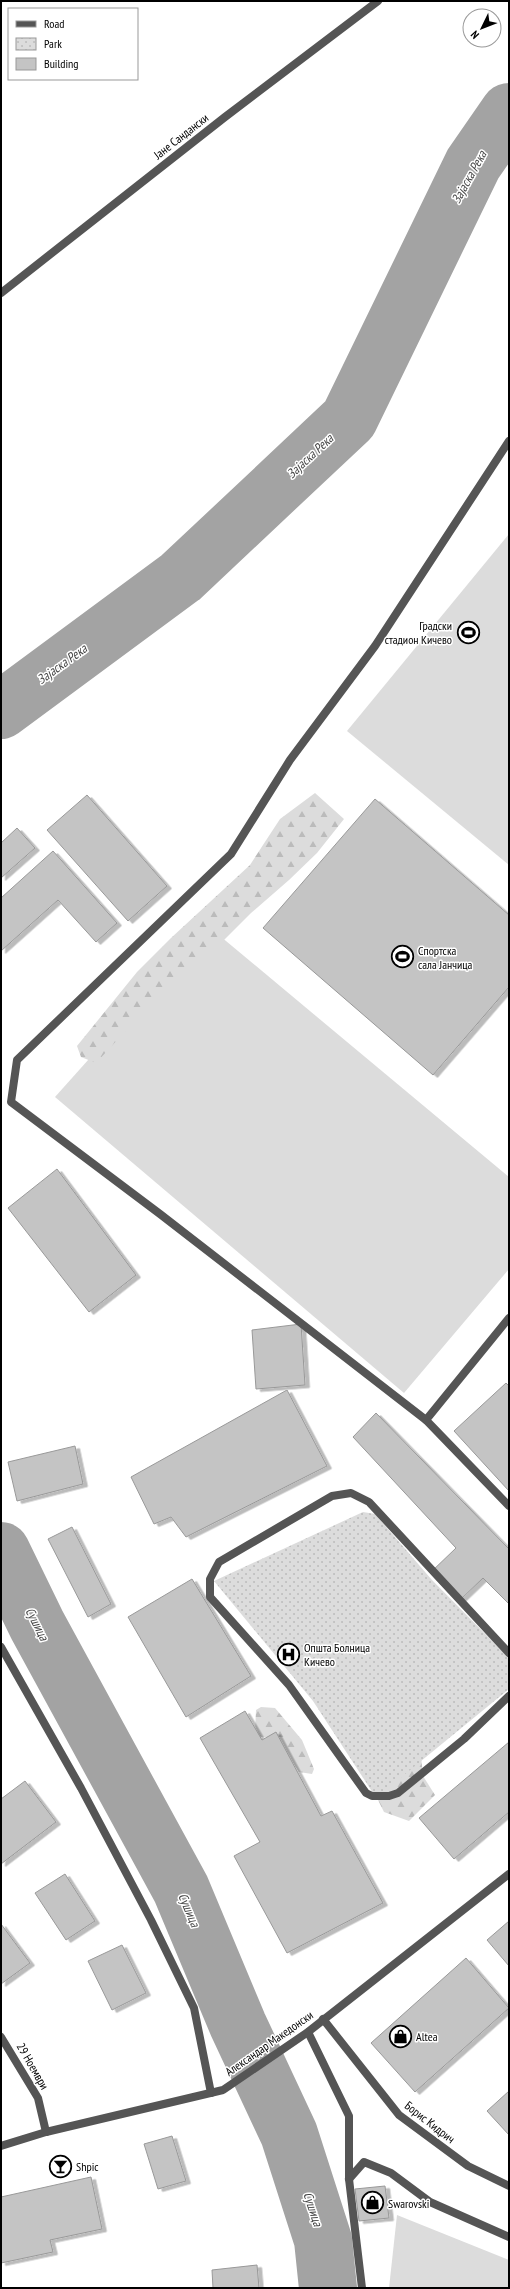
<svg xmlns="http://www.w3.org/2000/svg" width="510" height="2289" font-family="'PT Sans Narrow',sans-serif">
  <style>
    .grass { fill: #dcdcdc }
    .forest { fill: url(#forest-firs) }
    .park { fill: url(#park-dots) }
    .lines { fill: none; stroke-linecap: round; stroke-linejoin: round }
    .river { stroke: #a3a3a3; stroke-width: 58 }
    .building { fill: #c4c4c4; stroke: #999; filter: url(#shadow) }
    .service { stroke: #555; stroke-width: 8 }
    .pedestrian { stroke: #555; stroke-width: 8 }
    .minor { stroke: #555; stroke-width: 8 }
    .labels { text-anchor: middle; dominant-baseline: central; stroke-width: 3; stroke-linejoin: round; paint-order: stroke }
    .street-label { font-size: 12px; fill: #000; stroke: #fff }
    .poi-label { font-size: 12px; fill: #000; stroke: #fff; text-anchor: start }
    .water-label { font-size: 13px; font-style: italic; fill: #444; stroke: #fff }
  </style>
  <defs>
    <pattern id="forest-firs" width="22" height="20" patternUnits="userSpaceOnUse"><rect width="22" height="20" fill="#dcdcdc"/><path d="M5 1l3.5 6h-7zM16 11l3.5 6h-7z" fill="#bbb"/></pattern>
    <pattern id="park-dots" width="8" height="8" patternUnits="userSpaceOnUse"><rect width="8" height="8" fill="#dcdcdc"/><path d="M2 2h.1M6 6h.1" fill="none" stroke="#bbb" stroke-width="1.8" stroke-linecap="round"/></pattern>
    <filter id="shadow"><feDropShadow dx="4.5" dy="2.5" stdDeviation="0" flood-color="#0004"/></filter>
  </defs>
  <rect width="100%" height="100%" fill="#fff"/>
  <g class="grass">
    <path d="M 509,534 L 509,865 L 347,731 Z"/>
    <path d="M 208,926 L 509,1177 L 509,1269 L 404,1393 L 55,1097 Z"/>
    <path d="M 397,2215 L 509,2260 L 509,2288 L 389,2288 Z"/>
  </g>
  <g class="forest">
    <path d="M 315,793 L 344,819 L 317,853 L 289,880 L 251,913 L 218,946 L 180,972 L 96,1063 L 81,1057 L 77,1046 L 137,972 L 171,938 L 250,865 L 280,819 Z"/>
    <path d="M 261,1707 L 275,1708 L 302,1740 L 314,1769 L 312,1774 L 299,1772 L 276,1737 L 260,1737 L 255,1732 L 256,1710 Z"/>
    <path d="M 421,1756 L 423,1776 L 435,1795 L 409,1821 L 384,1812 L 370,1784 Z"/>
  </g>
  <path class="park" d="M 363,1512 L 375,1514 L 432,1580 L 509,1658 L 509,1689 L 382,1793 L 373,1793 L 313,1701 L 214,1581 Z"/>
  <g class="lines">
    <g class="river">
      <path d="M 1,710 L 181,577 L 349,419 L 473,164 L 509,112"/>
      <path d="M 1,1551 L 37,1625 L 181,1889 L 238,2025 L 289,2134 L 323,2240 L 328,2288"/>
    </g>
  </g>
  <g class="building">
    <path d="M 87,795 L 167,886 L 128,921 L 47,830 Z"/>
    <path d="M 375,799 L 509,915 L 509,987 L 433,1075 L 263,928 Z"/>
    <path d="M 17,828 L 35,848 L 1,878 L 1,843 Z"/>
    <path d="M 53,851 L 117,923 L 96,942 L 58,900 L 1,951 L 1,898 Z"/>
    <path d="M 57,1169 L 136,1275 L 89,1312 L 8,1208 Z"/>
    <path d="M 301,1324 L 305,1385 L 256,1389 L 252,1330 Z"/>
    <path d="M 506,1383 L 509,1386 L 509,1491 L 454,1431 Z"/>
    <path d="M 287,1390 L 327,1466 L 186,1537 L 171,1517 L 154,1524 L 131,1477 Z"/>
    <path d="M 376,1413 L 509,1549 L 509,1604 L 483,1578 L 458,1602 L 430,1573 L 456,1548 L 353,1437 Z"/>
    <path d="M 75,1446 L 83,1484 L 17,1501 L 8,1462 Z"/>
    <path d="M 72,1527 L 111,1604 L 88,1617 L 48,1539 Z"/>
    <path d="M 192,1579 L 251,1676 L 186,1717 L 128,1617 Z"/>
    <path d="M 245,1711 L 262,1740 L 276,1732 L 321,1816 L 332,1811 L 383,1903 L 287,1953 L 234,1856 L 260,1842 L 200,1738 Z"/>
    <path d="M 509,1742 L 509,1812 L 454,1859 L 419,1818 Z"/>
    <path d="M 25,1781 L 56,1822 L 1,1864 L 1,1799 Z"/>
    <path d="M 65,1874 L 95,1921 L 66,1940 L 35,1893 Z"/>
    <path d="M 509,1921 L 509,1966 L 487,1940 Z"/>
    <path d="M 1,1924 L 30,1963 L 1,1984 Z"/>
    <path d="M 122,1945 L 146,1993 L 112,2010 L 88,1961 Z"/>
    <path d="M 466,1958 L 509,2008 L 415,2092 L 371,2043 Z"/>
    <path d="M 509,2091 L 509,2135 L 487,2111 Z"/>
    <path d="M 172,2136 L 186,2181 L 158,2189 L 144,2144 Z"/>
    <path d="M 91,2177 L 102,2229 L 50,2240 L 53,2252 L 1,2263 L 1,2197 Z"/>
    <path d="M 385,2186 L 389,2218 L 359,2221 L 355,2189 Z"/>
    <path d="M 257,2265 L 259,2288 L 213,2288 L 212,2270 Z"/>
  </g>
  <g class="lines">
    <path class="service" d="M 509,1653 L 369,1502 L 351,1493 L 332,1496 L 219,1562 L 210,1579 L 210,1597 L 289,1685 L 366,1793 L 372,1796 L 389,1796 L 398,1793 L 464,1739 L 509,1696"/>
    <g class="pedestrian">
      <path d="M 308,2032 L 349,2116 L 349,2179 L 362,2288"/>
      <path d="M 349,2179 L 364,2162 L 391,2173 L 430,2202 L 509,2237"/>
    </g>
    <g class="minor">
      <path d="M 1,293 L 225,117 L 378,1"/>
      <path d="M 509,1318 L 426,1420 L 509,1506"/>
      <path d="M 426,1420 L 160,1214 L 11,1102 L 17,1060 L 231,854 L 290,760 L 375,646 L 509,441"/>
      <path d="M 1,1647 L 81,1788 L 151,1920 L 194,2008 L 211,2093"/>
      <path d="M 323,2019 L 399,2115 L 468,2166 L 509,2186"/>
      <path d="M 1,2037 L 38,2098 L 46,2132"/>
      <path d="M 1,2146 L 46,2132 L 223,2090 L 308,2032 L 509,1874"/>
    </g>
  </g>
  <defs>
    <symbol id="stadium-ring" viewBox="-11 -11 22 22"><circle r="9.5" fill="#fff" stroke="#000" stroke-width="1.5"/><path d="M0-5a6.5 5 0 1 0 0 10a6.5 5 0 1 0 0-10ZM-3.5-1.8h7v3.6h-7Z" fill="#000"/></symbol>
    <symbol id="hospital-ring" viewBox="-11 -11 22 22"><circle r="9.5" fill="#fff" stroke="#000" stroke-width="1.5"/><path d="M-5-5h3v3.5h4V-5h3V5h-3V1.5h-4V5h-3Z" fill="#000"/></symbol>
    <symbol id="shop-ring" viewBox="-11 -11 22 22"><circle r="9.5" fill="#fff" stroke="#000" stroke-width="1.5"/><path d="M-5-2.5h2.3a2.7 3.5 0 0 1 5.4 0H5L5.5 6h-11ZM-1.5-2.5h3a1.5 2.3 0 0 0-3 0Z" fill="#000"/></symbol>
    <symbol id="bar-ring" viewBox="-11 -11 22 22"><circle r="9.5" fill="#fff" stroke="#000" stroke-width="1.5"/><path d="M-6-5H6L.8 .8V4.5H3.5V6h-7V4.5H-.8V.8Z" fill="#000"/></symbol>
  </defs>
  <g fill-rule="evenodd">
    <use href="#stadium-ring" x="456" y="620" width="25" height="25"/>
    <use href="#stadium-ring" x="390" y="944" width="25" height="25"/>
    <use href="#hospital-ring" x="276" y="1642" width="25" height="25"/>
    <use href="#shop-ring" x="388" y="2024" width="25" height="25"/>
    <use href="#bar-ring" x="48" y="2154" width="25" height="25"/>
    <use href="#shop-ring" x="360" y="2190" width="25" height="25"/>
  </g>
  <g class="labels">
    <g class="street-label">
      <text transform="translate(181 136) rotate(-38)">Јане Сандански</text>
      <text transform="translate(269 2043) rotate(-35)">Александар Македонски</text>
      <text transform="translate(33 2066) rotate(60)">29 Ноември</text>
      <text transform="translate(430 2122) rotate(38)">Борис Кидрич</text>
    </g>
    <g class="poi-label">
      <text x="452" y="625" text-anchor="end">Градски<tspan x="452" dy="14">стадион Кичево</tspan></text>
      <text x="418" y="950">Спортска<tspan x="418" dy="14">сала Јанчица</tspan></text>
      <text x="304" y="1647">Општа Болница<tspan x="304" dy="14">Кичево</tspan></text>
      <text x="416" y="2036">Altea</text>
      <text x="76" y="2166">Shpic</text>
      <text x="388" y="2203">Swarovski</text>
    </g>
    <g class="water-label">
      <text transform="translate(469 177) rotate(-61)">Зајаска Река</text>
      <text transform="translate(310 456) rotate(-43)">Зајаска Река</text>
      <text transform="translate(62 664) rotate(-36)">Зајаска Река</text>
      <text transform="translate(37 1624) rotate(63)">Сушица</text>
      <text transform="translate(189 1910) rotate(67)">Сушица</text>
      <text transform="translate(313 2209) rotate(72)">Сушица</text>
    </g>
  </g>
  <rect width="510" height="2289" fill="none" stroke="#000000" stroke-width="4"/>
  <rect x="8" y="8" width="130" height="72" fill="#ffffff" stroke="#999999"/>
  <rect x="16" y="21" width="20" height="6" fill="#555555" stroke="#999999"/>
  <text x="44" y="28" font-size="12" fill="#000000">Road</text>
  <rect x="16" y="38" width="20" height="12" fill="url(#park-dots)" stroke="#999999"/>
  <text x="44" y="48" font-size="12" fill="#000000">Park</text>
  <rect x="16" y="58" width="20" height="12" fill="#c4c4c4" stroke="#999999"/>
  <text x="44" y="68" font-size="12" fill="#000000">Building</text>
  <g transform="translate(482 28) rotate(227)"><circle r="19" fill="#ffffff" stroke="#999999"/>
  <path d="M0-3L7 15L0 10L-7 15Z" fill="#000000"/>
  <text y="-6" font-size="11" font-weight="bold" text-anchor="middle" fill="#000000">N</text>
  </g>
</svg>
